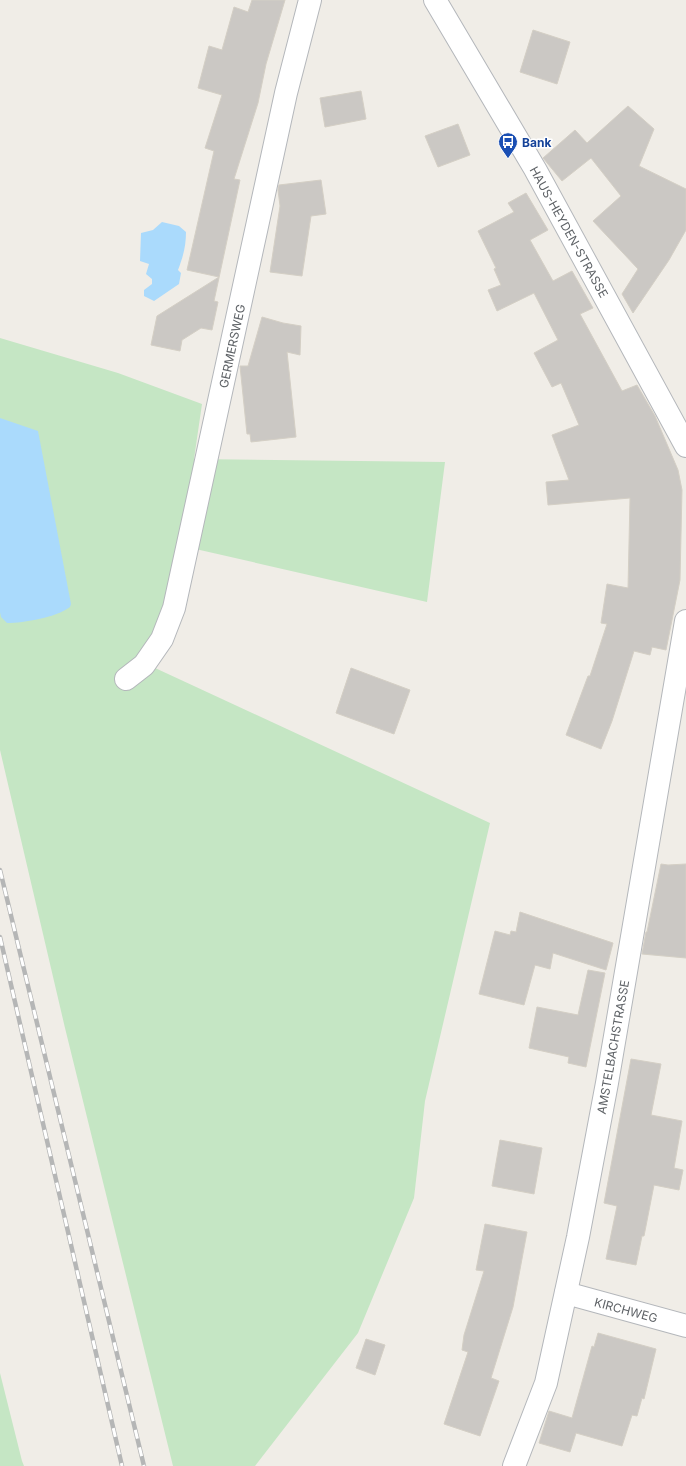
<svg xmlns="http://www.w3.org/2000/svg" width="686" height="1466" font-family="Inter,sans-serif">
  <style>
    .green { fill: #c5e6c4 }
    .water { fill: #aadafc }
    .building { fill: #cbc8c4; stroke: #d4cfc5 }
    .lines { fill: none; stroke-linecap: round; stroke-linejoin: round }
    .minor-casing { stroke: #b4b7bb; stroke-width: 24 }
    .tertiary-casing { stroke: #b4b7bb; stroke-width: 24 }
    .minor { stroke: #fff; stroke-width: 22 }
    .tertiary { stroke: #fff; stroke-width: 22 }
    .rail-casing { stroke: #b5b6b6; stroke-width: 4.5 }
    .rail { stroke: #fff; stroke-width: 3; stroke-dasharray: 9; stroke-linecap: butt }
    .labels { text-anchor: middle; dominant-baseline: central; stroke-width: 3; stroke-linejoin: round; paint-order: stroke }
    .transit-label { font-size: 12px; font-weight: bold; fill: #164399; stroke: #fff; text-anchor: start }
    .street-label { font-size: 12px; fill: #5e6266; stroke: #fff }
  </style>
  <rect width="100%" height="100%" fill="#f0ede7"/>
  <g class="green">
    <path d="M 0,338 L 118,373 L 202,404 L 194,459 L 445,462 L 427,602 L 178,545 L 161,622 L 140,661 L 490,823 L 425,1101 L 414,1198 L 358,1333 L 255,1466 L 173,1466 L 65,1028 L 0,750 Z"/>
    <path d="M 0,1373 L 22,1461 L 24,1466 L 0,1466 Z"/>
  </g>
  <g class="water">
    <path d="M 162,222 L 179,226 L 186,232 C 186,246 183,257 178,270 L 181,273 L 179,284 L 154,301 L 144,296 L 144,290 L 152,284 L 152,279 L 146,274 L 149,264 L 140,261 L 141,233 L 153,230 Z"/>
    <path d="M 0,418 L 38,431 L 71,604 L 70,607 C 57,617 24,623 7,623 L 1,617 L 0,612 Z"/>
  </g>
  <g class="building">
    <path d="M 252,0 L 285,0 L 266,64 L 258,103 L 234,179 L 240,180 L 214,301 L 218,302 L 212,330 L 201,328 L 182,340 L 180,351 L 151,345 L 157,316 L 219,277 L 187,270 L 214,151 L 205,148 L 222,95 L 198,88 L 209,46 L 222,50 L 234,7 L 248,12 Z"/>
    <path d="M 533,30 L 570,42 L 557,84 L 520,72 Z"/>
    <path d="M 361,91 L 366,119 L 325,127 L 320,98 Z"/>
    <path d="M 628,106 L 654,129 L 639,166 L 686,189 L 686,230 L 669,260 L 633,313 L 622,294 L 638,269 L 593,221 L 621,196 L 591,158 L 562,181 L 543,158 L 575,130 L 587,143 Z"/>
    <path d="M 458,124 L 470,155 L 438,167 L 425,136 Z"/>
    <path d="M 321,180 L 326,214 L 311,216 L 302,276 L 270,272 L 280,206 L 278,190 L 279,185 Z"/>
    <path d="M 526,193 L 548,230 L 530,240 L 553,281 L 572,271 L 593,308 L 580,314 L 622,391 L 637,385 L 655,416 L 678,470 L 682,490 L 680,580 L 666,650 L 652,647 L 650,655 L 634,651 L 612,721 L 601,749 L 566,735 L 588,676 L 590,676 L 607,624 L 601,623 L 607,584 L 628,588 L 630,498 L 548,505 L 546,482 L 569,480 L 552,435 L 579,425 L 561,383 L 552,387 L 534,353 L 558,340 L 534,293 L 497,311 L 488,290 L 501,285 L 494,269 L 496,268 L 478,231 L 514,212 L 508,203 Z"/>
    <path d="M 262,317 L 283,323 L 301,326 L 300,355 L 287,352 L 296,437 L 251,442 L 250,434 L 247,434 L 240,366 L 248,366 Z"/>
    <path d="M 351,668 L 410,690 L 394,734 L 336,713 Z"/>
    <path d="M 661,864 L 668,865 L 686,864 L 686,958 L 642,954 L 646,932 L 647,932 Z"/>
    <path d="M 520,912 L 613,943 L 606,970 L 553,953 L 550,969 L 535,965 L 524,1005 L 479,994 L 495,931 L 510,935 L 511,931 L 516,932 Z"/>
    <path d="M 588,970 L 605,973 L 586,1067 L 568,1063 L 569,1057 L 529,1048 L 537,1007 L 578,1015 Z"/>
    <path d="M 631,1059 L 661,1064 L 651,1115 L 682,1121 L 674,1168 L 683,1170 L 679,1190 L 654,1185 L 644,1236 L 642,1236 L 636,1265 L 606,1259 L 617,1206 L 604,1203 Z"/>
    <path d="M 500,1140 L 542,1148 L 534,1194 L 492,1186 Z"/>
    <path d="M 485,1224 L 527,1232 L 513,1307 L 491,1378 L 499,1381 L 480,1436 L 444,1424 L 468,1352 L 462,1350 L 464,1335 L 484,1271 L 476,1270 Z"/>
    <path d="M 598,1333 L 656,1349 L 644,1399 L 642,1398 L 637,1416 L 632,1415 L 622,1446 L 576,1433 L 570,1452 L 539,1443 L 549,1411 L 572,1418 L 592,1346 L 594,1347 Z"/>
    <path d="M 366,1339 L 385,1345 L 375,1375 L 356,1368 Z"/>
  </g>
  <g class="lines">
    <defs>
      <g id="minor">
        <path d="M 435,0 L 535,169 L 686,446"/>
        <path d="M 126,679 L 144,665 L 162,639 L 174,608 L 286,93 L 310,0"/>
        <path d="M 566,1293 L 686,1326"/>
      </g>
      <path id="tertiary" d="M 514,1466 L 546,1383 L 578,1237 L 607,1083 L 686,621"/>
    </defs>
    <use href="#minor" class="minor-casing"/>
    <use href="#tertiary" class="tertiary-casing"/>
    <use href="#minor" class="minor"/>
    <use href="#tertiary" class="tertiary"/>
    <defs>
      <g id="rail">
        <path d="M 0,870 L 144,1466"/>
        <path d="M 0,937 L 122,1466"/>
      </g>
    </defs>
    <use href="#rail" class="rail-casing"/>
    <use href="#rail" class="rail"/>
  </g>
  <defs>
    <symbol id="bus-pin" viewBox="-11 -11 22 30"><path d="M0 17L-7.5 6A9.5 9.5 0 1 1 7.5 6Z" fill="#1a4fb4" stroke="#fff"/><path d="M-5-6H5V4H4V6H2V4H-2V6H-4V4H-5ZM-3.5-4V0h7V-4ZM-3.5 1.2v1.5H-2V1.2ZM2 1.2v1.5H3.5V1.2Z" fill="#fff"/></symbol>
  </defs>
  <g fill-rule="evenodd">
    <use href="#bus-pin" x="497" y="131" width="22" height="30"/>
  </g>
  <g class="labels">
    <g class="transit-label">
      <text x="522" y="142">Bank</text>
    </g>
    <g class="street-label">
      <text transform="translate(569 232) rotate(61)">HAUS-HEYDEN-STRASSE</text>
      <text transform="translate(232 346) rotate(-78)">GERMERSWEG</text>
      <text transform="translate(613 1047) rotate(-80)">AMSTELBACHSTRASSE</text>
      <text transform="translate(626 1310) rotate(15)">KIRCHWEG</text>
    </g>
  </g>
</svg>
